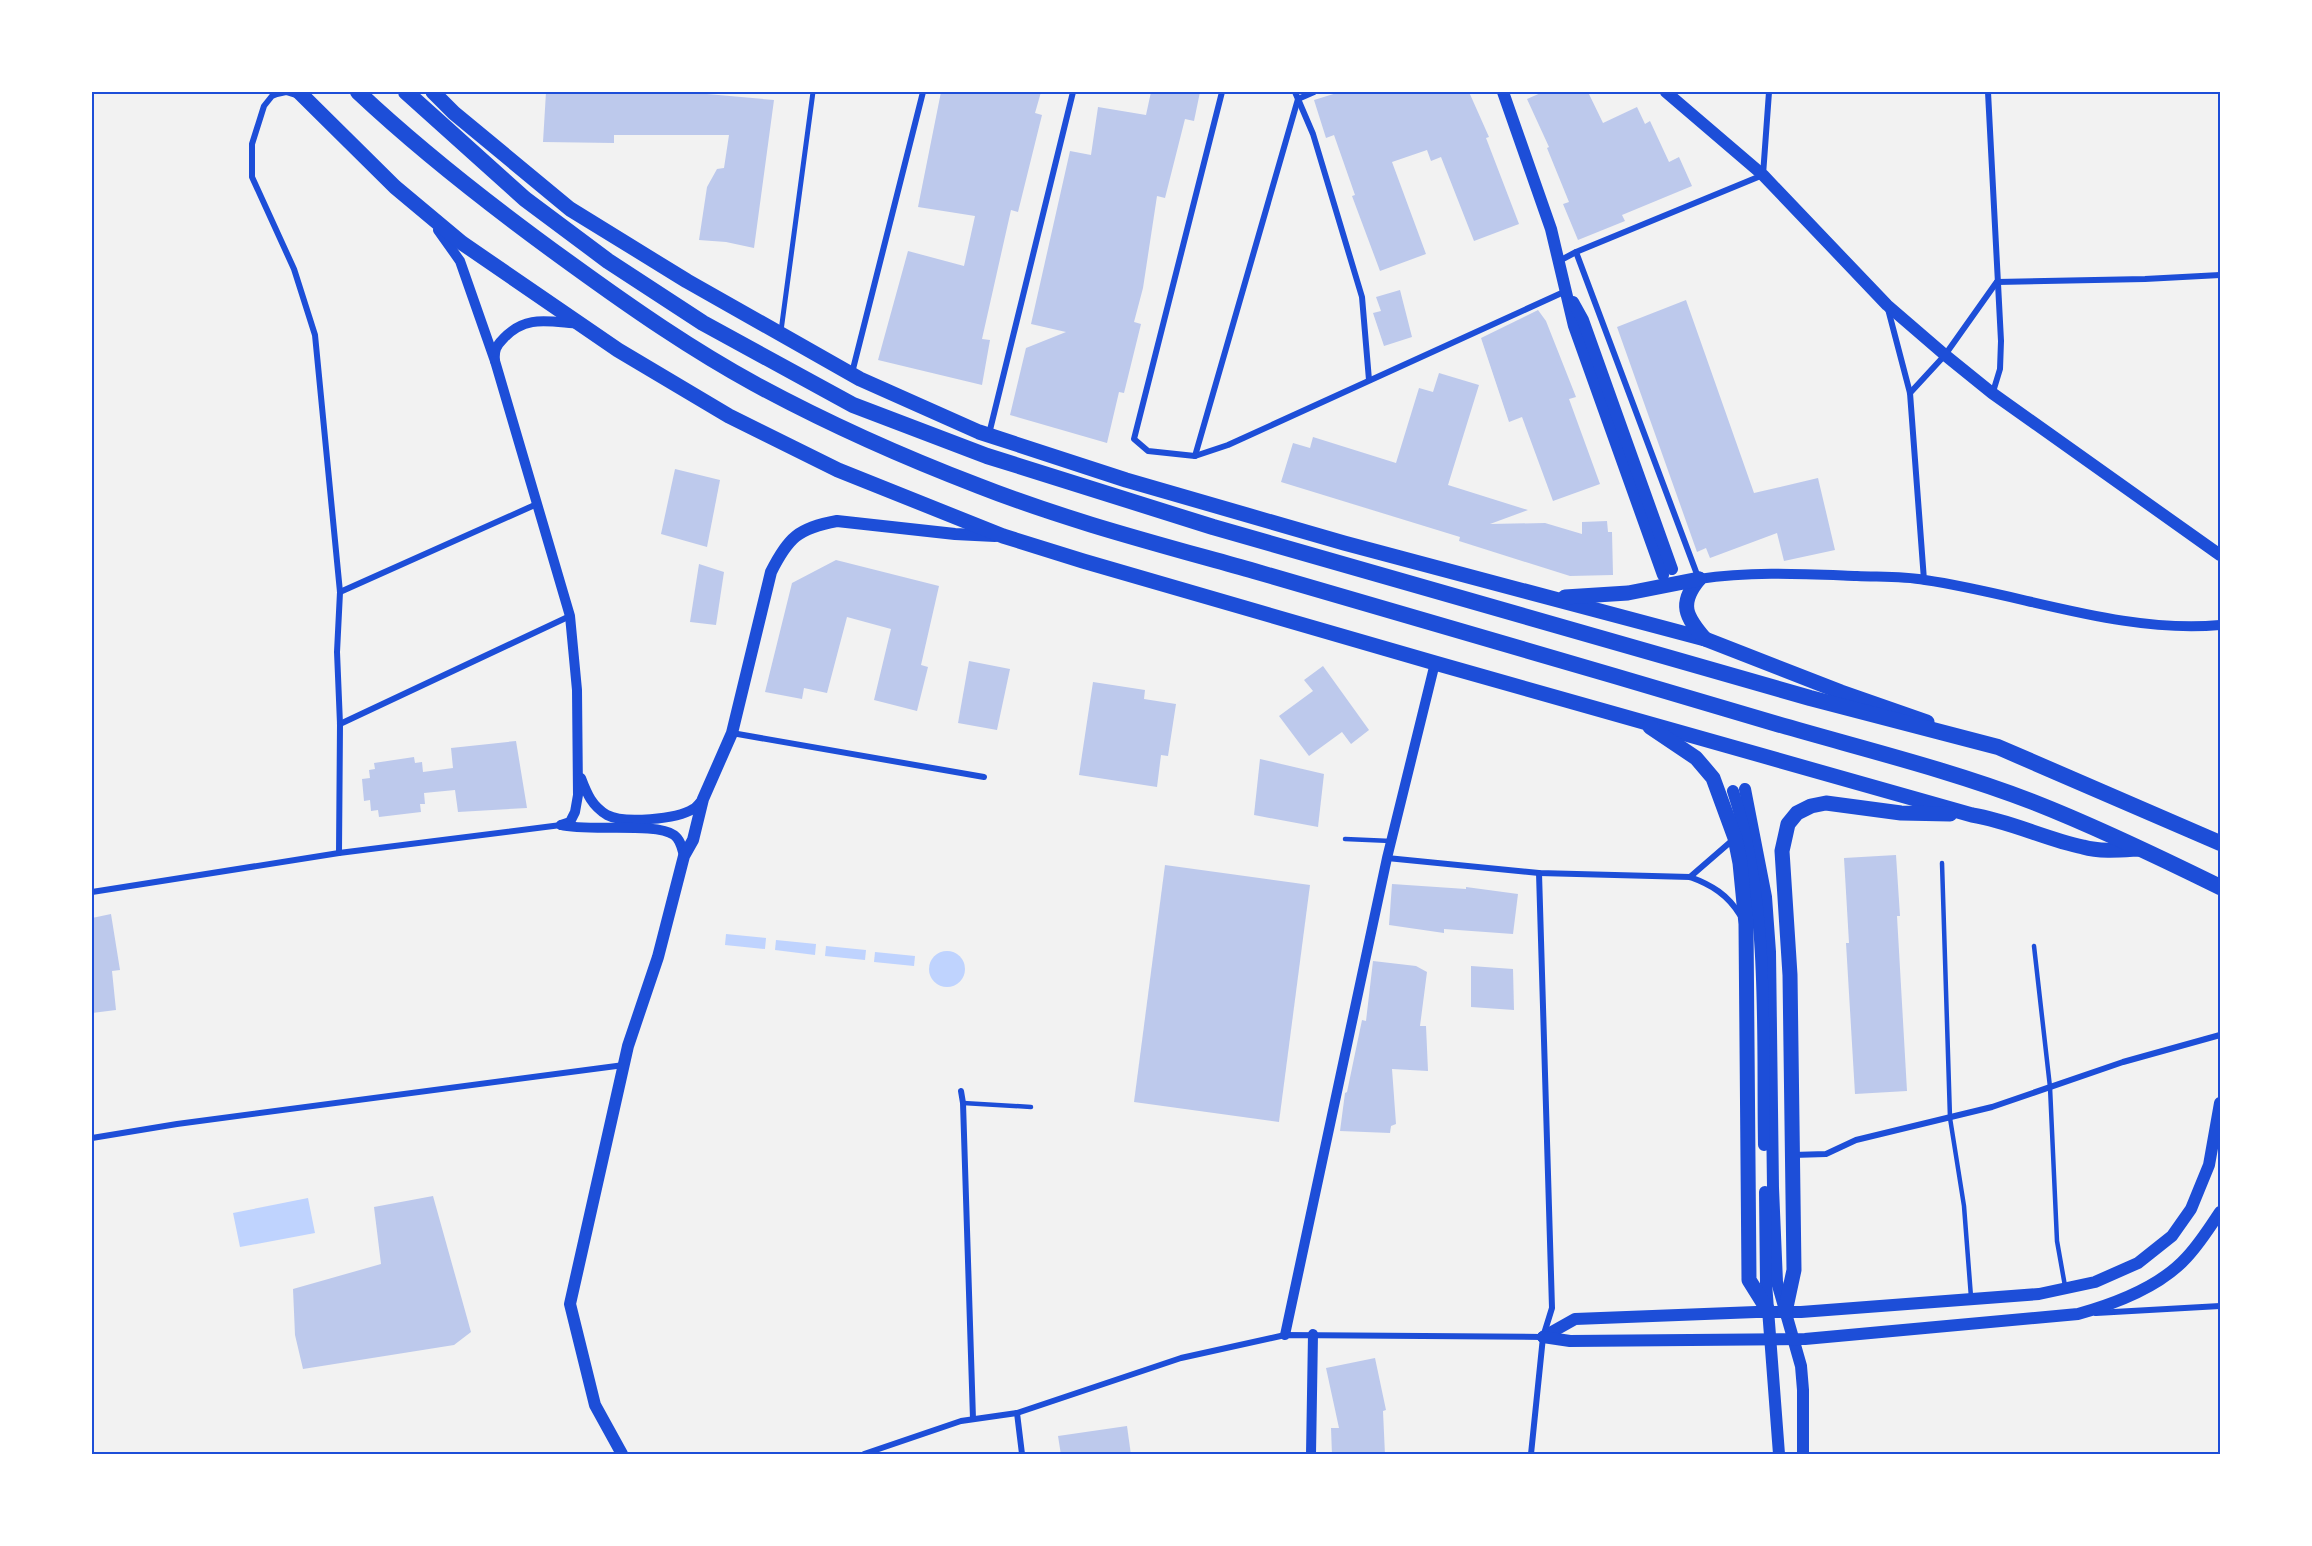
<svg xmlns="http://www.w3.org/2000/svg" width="2312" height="1546" font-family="'Space Grotesk',sans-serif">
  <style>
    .water { fill: #bfd3fe }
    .building { fill: #bdc9ec }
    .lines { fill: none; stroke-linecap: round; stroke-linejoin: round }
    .service { stroke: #1d4ed8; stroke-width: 4.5 }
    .pedestrian { stroke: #1d4ed8; stroke-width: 5 }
    .minor { stroke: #1d4ed8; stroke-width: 6 }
    .tertiary { stroke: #1d4ed8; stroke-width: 10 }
    .secondary { stroke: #1d4ed8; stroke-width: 12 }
    .primary { stroke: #1d4ed8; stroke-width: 15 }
    .trunk { stroke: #1d4ed8; stroke-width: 16 }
    .neatline { fill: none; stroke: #1d4ed8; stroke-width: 2 }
  </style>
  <rect width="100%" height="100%" fill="#f2f2f2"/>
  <g class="water">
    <path d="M 726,934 L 766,938 L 765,949 L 725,945 Z"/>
    <path d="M 776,940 L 816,944 L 815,955 L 775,950 Z"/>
    <path d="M 826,946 L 866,950 L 865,960 L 825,956 Z"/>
    <circle cx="947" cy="969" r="18"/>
    <path d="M 875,952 L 915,956 L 914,966 L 874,962 Z"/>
    <path d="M 308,1198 L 315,1233 L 240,1247 L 233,1213 Z"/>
  </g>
  <g class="building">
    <path d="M 546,92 L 707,92 L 707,94 L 774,100 L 754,248 L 726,242 L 699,240 L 707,187 L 717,169 L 724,168 L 729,135 L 614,135 L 614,143 L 543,142 Z"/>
    <path d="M 941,92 L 1041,92 L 1035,113 L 1042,115 L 1018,212 L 1011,210 L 982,339 L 990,340 L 982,385 L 878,360 L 908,251 L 964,266 L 975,216 L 918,207 Z"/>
    <path d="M 1151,92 L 1200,92 L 1194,121 L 1185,119 L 1165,198 L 1157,196 L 1143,288 L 1134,322 L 1141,324 L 1124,393 L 1119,392 L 1107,443 L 1010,415 L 1026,348 L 1066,332 L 1031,324 L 1070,151 L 1091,155 L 1098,107 L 1146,115 Z"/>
    <path d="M 1340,92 L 1469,92 L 1489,137 L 1486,138 L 1519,224 L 1474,241 L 1441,157 L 1431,161 L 1427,150 L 1392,162 L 1426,254 L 1380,271 L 1352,196 L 1355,195 L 1334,135 L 1326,138 L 1314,100 Z"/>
    <path d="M 1543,92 L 1588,92 L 1603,123 L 1637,107 L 1645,124 L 1650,121 L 1669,162 L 1679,157 L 1692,186 L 1622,215 L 1625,221 L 1578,240 L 1563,204 L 1569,202 L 1547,148 L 1549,147 L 1527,99 Z"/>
    <path d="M 1400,290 L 1412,337 L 1384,346 L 1373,313 L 1381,311 L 1376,297 Z"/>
    <path d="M 1686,300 L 1754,493 L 1818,478 L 1835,550 L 1784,561 L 1777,533 L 1710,558 L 1706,548 L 1697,552 L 1617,327 Z"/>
    <path d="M 1538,310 L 1546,321 L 1576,397 L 1569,399 L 1600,484 L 1553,501 L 1522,417 L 1509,422 L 1481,338 Z"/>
    <path d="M 1439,373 L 1479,385 L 1448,485 L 1528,510 L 1490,524 L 1545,523 L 1582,534 L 1582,522 L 1607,521 L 1608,532 L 1612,532 L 1613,575 L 1570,576 L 1459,541 L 1460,537 L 1281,482 L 1293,443 L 1310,448 L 1313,437 L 1396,463 L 1419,388 L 1433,392 Z"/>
    <path d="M 675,469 L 720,480 L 707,547 L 661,534 Z"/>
    <path d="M 836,560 L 939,586 L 921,665 L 928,667 L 917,711 L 874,700 L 891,629 L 847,617 L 827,693 L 804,688 L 802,699 L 765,692 L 792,583 Z"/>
    <path d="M 699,564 L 724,572 L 716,625 L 690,622 Z"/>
    <path d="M 969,661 L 1010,669 L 997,730 L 958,723 Z"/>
    <path d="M 1323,666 L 1369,730 L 1351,744 L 1342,732 L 1309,756 L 1279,716 L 1313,691 L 1304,680 Z"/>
    <path d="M 1093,682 L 1145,690 L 1144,699 L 1176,704 L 1168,756 L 1161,755 L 1157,787 L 1079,775 Z"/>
    <path d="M 516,741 L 527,808 L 458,812 L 455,790 L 424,793 L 425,804 L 420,804 L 421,812 L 379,817 L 378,810 L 371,811 L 370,800 L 364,801 L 362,779 L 370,778 L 369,770 L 375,769 L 374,763 L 414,757 L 415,763 L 422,762 L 423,772 L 453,768 L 451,748 Z"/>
    <path d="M 1260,759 L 1324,774 L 1318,827 L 1254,815 Z"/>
    <path d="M 1896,855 L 1900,916 L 1897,916 L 1907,1091 L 1855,1094 L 1846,943 L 1849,943 L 1844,858 Z"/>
    <path d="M 1165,865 L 1310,885 L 1279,1122 L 1134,1102 Z"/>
    <path d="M 1392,884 L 1466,889 L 1466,887 L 1518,894 L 1513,934 L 1444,929 L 1444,933 L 1389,925 Z"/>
    <path d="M 111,914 L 120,970 L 112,971 L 116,1010 L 92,1013 L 92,918 Z"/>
    <path d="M 1373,961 L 1416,966 L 1427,972 L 1420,1026 L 1426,1026 L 1428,1071 L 1392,1069 L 1396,1124 L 1391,1126 L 1390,1133 L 1340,1131 L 1345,1093 L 1347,1092 L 1362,1020 L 1366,1021 Z"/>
    <path d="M 1471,966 L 1513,969 L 1514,1010 L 1471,1007 Z"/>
    <path d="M 433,1196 L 471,1332 L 454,1345 L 303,1369 L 295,1335 L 293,1289 L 381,1264 L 374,1207 Z"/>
    <path d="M 1375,1358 L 1386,1410 L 1383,1411 L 1385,1455 L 1332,1455 L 1331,1428 L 1339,1428 L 1326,1368 Z"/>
    <path d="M 1127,1426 L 1131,1455 L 1061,1455 L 1058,1436 Z"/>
  </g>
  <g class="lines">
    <g class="service">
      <path d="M 1345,839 L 1391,841"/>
      <path d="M 1942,863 L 1950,1118 L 1964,1206 L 1971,1297"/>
      <path d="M 2034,946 L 2050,1087 L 2057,1241 L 2065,1286"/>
      <path d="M 963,1103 L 1031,1107"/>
    </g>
    <path class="pedestrian" d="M 781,331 L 813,92"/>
    <g class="minor">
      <path d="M 1222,92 L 1134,439 L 1148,451 L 1195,456 L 1228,445 L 1566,291"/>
      <path d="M 1295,92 L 1313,134 L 1362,297 L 1369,380"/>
      <path d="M 1988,92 L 2001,341 L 2000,369 L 1993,392"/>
      <path d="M 299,96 L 286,92 L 277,94 L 272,96 L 264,106 L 252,144 L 252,177 L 294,269 L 315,335 L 340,592 L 337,652 L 340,724 L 339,853"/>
      <path d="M 1576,252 L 1698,577"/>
      <path d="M 1559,261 L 1576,252 L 1763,175 L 1769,92"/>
      <path d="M 1997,282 L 2145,279 L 2220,275"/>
      <path d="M 1888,309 L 1910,393 L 1924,580"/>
      <path d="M 852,373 L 923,92"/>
      <path d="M 1910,393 L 1945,355 L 1996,283"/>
      <path d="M 989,434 L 1073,92"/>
      <path d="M 1195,456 L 1298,99 L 1314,92"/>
      <path d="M 340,592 L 537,504"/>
      <path d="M 340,724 L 570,616"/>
      <path d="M 732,733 L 984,777"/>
      <path d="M 1387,858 L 1539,873 L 1690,877 C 1712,885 1728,895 1740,915"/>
      <path d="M 1690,877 L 1735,838"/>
      <path d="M 92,892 L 339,853 L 561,825"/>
      <path d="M 961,1091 L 963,1103 L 973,1419"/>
      <path d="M 92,1138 L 177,1124 L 624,1065"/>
      <path d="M 1793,1155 L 1826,1154 L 1856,1140 L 1992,1107 L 2123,1062 L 2220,1035"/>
      <path d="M 2096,1313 L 2220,1306"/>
      <path d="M 1017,1413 L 1022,1454"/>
      <path d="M 864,1454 L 961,1421 L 1017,1413 L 1181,1358 L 1285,1335 L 1543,1337"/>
      <path d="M 1531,1454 L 1543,1337 L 1552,1308 L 1539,873"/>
    </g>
    <g class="tertiary">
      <path d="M 438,230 L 460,261 L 495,361 C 494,351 496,346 503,339 C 526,314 549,322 580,324"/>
      <path d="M 495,361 L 570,616 L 577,690 L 578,795 L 575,812 L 570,822 L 561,825"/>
      <path d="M 1699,579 C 1752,571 1804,574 1857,576 C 1880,577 1903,576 1925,580 C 2022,594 2122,634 2220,625"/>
      <path d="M 581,778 C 587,794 592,806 607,815 C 624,824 677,819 693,809 C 697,807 700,802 703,799"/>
      <path d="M 561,825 C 587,832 656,822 674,835 C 681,840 682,849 684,856"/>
      <path d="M 1285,1335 L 1387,858 L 1435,663"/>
      <path d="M 1311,1454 L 1313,1334"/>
    </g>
    <g class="secondary">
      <path d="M 1503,92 L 1551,229 L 1574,326 L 1663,575"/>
      <path d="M 1666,92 L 1763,175 L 1887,305 L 1945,355 L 1992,393 L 2220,555"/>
      <path d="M 1573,302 L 1583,320 L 1672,569"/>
      <path d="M 1745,789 L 1766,897 L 1770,952 L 1773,1188 L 1777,1282 L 1801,1366 L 1803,1390 L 1803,1454"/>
      <path d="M 1733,791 C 1770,904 1762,1027 1764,1145"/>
      <path d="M 1765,1192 L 1766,1283 L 1779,1454"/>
      <path d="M 1543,1337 L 1575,1319 L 1756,1312 L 1801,1312 L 2039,1294 L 2095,1282 L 2138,1263 L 2172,1236 L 2191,1209 L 2209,1165 L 2220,1103"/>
      <path d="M 1543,1337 L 1570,1341 L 1805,1339 L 2078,1314 C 2114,1304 2161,1286 2187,1257 C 2200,1243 2210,1227 2220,1212"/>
      <path d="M 622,1454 L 595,1405 L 570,1304 L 628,1046 L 658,957 L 684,856 L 693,840 L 703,799 L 732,733 L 771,572 C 788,538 798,528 837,521 L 955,534 L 995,536"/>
    </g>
    <g class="primary">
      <path d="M 299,92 L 395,187 L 462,243 L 618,350 L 729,416 L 838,470 L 1003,536 L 1083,561 L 1435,663 L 1972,815 C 2010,821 2045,839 2083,847 C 2101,852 2121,850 2139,849"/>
      <path d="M 433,92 L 454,113 L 570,209 L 687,281 L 860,379 L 979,432 L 1126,480 L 1344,543 L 1705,639 L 1841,692 L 1927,722"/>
      <path d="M 1699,579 C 1678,604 1686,617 1705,639"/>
      <path d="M 1565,597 L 1628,593 L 1699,579"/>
      <path d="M 1650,727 L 1696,758 L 1713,778 L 1735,838 L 1740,863 L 1746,924 L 1749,1280 L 1769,1312"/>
      <path d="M 1785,1312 L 1794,1270 L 1790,975 L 1782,851 L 1788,824 L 1797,813 L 1811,806 L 1826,803 L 1901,813 L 1950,814"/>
    </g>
    <g class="trunk">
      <path d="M 358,92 C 425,155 499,212 574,266 C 632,308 691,349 755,384 C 827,423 903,457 979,486 C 1068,521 1162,545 1254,571 C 1429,622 1603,672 1777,724 C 1863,749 1950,770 2033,802 C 2097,827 2159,857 2220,887"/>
      <path d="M 406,92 L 525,199 L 608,261 L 703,323 L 853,405 L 987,456 L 1213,527 L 1810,698 L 1998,747 L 2220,843"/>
    </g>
  </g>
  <rect width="2312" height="1546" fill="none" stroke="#ffffff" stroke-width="186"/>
  <rect x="93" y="93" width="2126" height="1360" class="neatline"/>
</svg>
